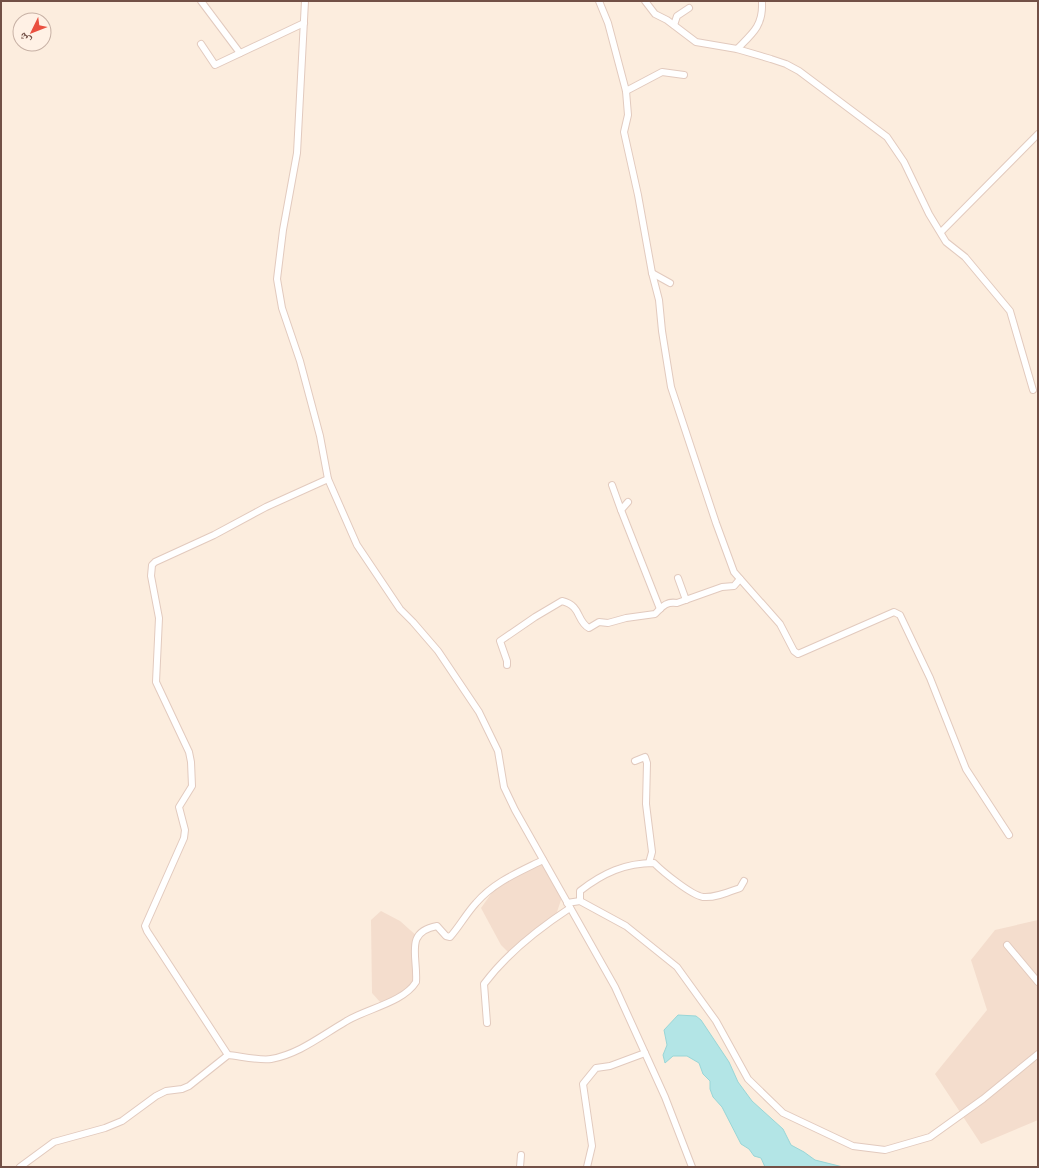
<svg xmlns="http://www.w3.org/2000/svg" width="1039" height="1168" font-family="Raleway,'Noto Naskh Arabic',sans-serif">
  <style>
    .residential { fill: #f4ddcd }
    .water { fill: #b3e5e6; stroke: #99d6d7 }
    .lines { fill: none; stroke-linecap: round; stroke-linejoin: round }
    .minor-casing { stroke: #e2cabe; stroke-width: 8 }
    .minor { stroke: #fff; stroke-width: 6 }
  </style>
  <rect width="100%" height="100%" fill="#fcedde"/>
  <g class="residential">
    <path d="M 541,859 L 562,897 L 556,915 L 511,955 L 501,945 L 481,908 L 491,894 L 500,885 Z"/>
    <path d="M 381,911 L 400,921 L 419,938 L 413,982 L 403,991 L 381,1003 L 372,993 L 371,920 Z"/>
    <path d="M 1038,920 L 1038,1120 L 981,1144 L 935,1074 L 987,1010 L 971,960 L 995,930 Z"/>
  </g>
  <path class="water" d="M 678,1015 L 696,1016 L 701,1020 L 729,1062 L 738,1082 L 752,1101 L 783,1129 L 791,1145 L 804,1152 L 815,1160 L 843,1167 L 765,1167 L 761,1158 L 754,1156 L 749,1149 L 741,1144 L 722,1107 L 713,1097 L 710,1089 L 710,1081 L 703,1074 L 699,1063 L 687,1056 L 673,1056 L 665,1063 L 663,1055 L 667,1045 L 664,1030 Z"/>
  <g class="lines">
    <defs>
      <g id="minor">
        <path d="M 201,1 L 240,53"/>
        <path d="M 305,1 L 297,153 L 283,230 L 277,279 L 282,308 L 300,361 L 320,436 L 328,479 L 357,545 L 400,609 L 413,622 L 438,651 L 479,712 L 498,751 L 504,787 L 515,810 L 615,987 L 665,1097 L 692,1167"/>
        <path d="M 599,1 L 608,23 L 626,91 L 628,115 L 624,132 L 638,195 L 652,273 L 659,300 L 662,331 L 671,387 L 716,523 L 734,572 L 780,624 L 794,651 L 798,654 L 894,612 L 900,615 L 930,678 L 966,769 L 1009,835"/>
        <path d="M 645,1 L 655,14 L 667,20 L 696,42 L 737,49 L 771,59 L 786,64 L 799,71 L 887,137 L 904,162 L 929,214 L 946,242 L 965,257 L 1010,311 L 1033,390"/>
        <path d="M 674,25 L 677,16 L 689,8"/>
        <path d="M 201,44 L 215,65 L 304,23"/>
        <path d="M 737,49 C 752,34 763,26 762,3"/>
        <path d="M 626,91 L 662,72 L 684,75"/>
        <path d="M 941,232 L 1038,134"/>
        <path d="M 652,273 L 670,283"/>
        <path d="M 612,485 L 621,510"/>
        <path d="M 628,502 L 621,510 L 660,609"/>
        <path d="M 678,578 L 686,600"/>
        <path d="M 507,665 L 507,661 L 500,641 L 535,617 L 562,601 C 582,606 576,621 589,628 L 599,622 L 608,623 L 626,618 L 655,614 C 662,607 666,601 677,603 L 722,587 L 734,586 L 740,579"/>
        <path d="M 635,761 L 645,757 L 647,763 L 646,804 L 652,852 L 649,863"/>
        <path d="M 580,901 L 580,891 C 603,873 625,863 654,863 C 663,872 691,895 703,897 C 715,898 729,892 740,888 L 744,881"/>
        <path d="M 567,903 L 580,901 L 626,926 L 677,967 L 716,1021 L 748,1079 L 783,1113 L 853,1146 L 885,1150 L 930,1137 L 983,1099 L 1038,1054"/>
        <path d="M 1007,945 L 1038,982"/>
        <path d="M 487,1023 L 484,984 C 507,953 538,929 570,908"/>
        <path d="M 228,1055 L 147,931 L 145,926 L 184,838 L 185,830 L 179,807 L 192,786 L 191,762 L 189,752 L 156,682 L 159,618 L 151,576 L 152,565 L 155,562 L 214,535 L 266,507 L 328,479"/>
        <path d="M 20,1167 L 54,1142 L 105,1128 L 122,1121 L 156,1096 L 166,1091 L 182,1089 L 189,1086 L 228,1055 C 239,1056 261,1061 271,1059 C 299,1054 321,1036 345,1022 C 365,1009 403,1003 416,982 C 418,956 404,932 437,926 L 446,936 L 450,937 C 459,927 466,914 476,903 C 494,882 519,872 543,860"/>
        <path d="M 520,1167 L 521,1155"/>
        <path d="M 587,1167 L 592,1146 L 583,1084 L 596,1068 L 610,1066 L 645,1053"/>
      </g>
    </defs>
    <use href="#minor" class="minor-casing"/>
    <use href="#minor" class="minor"/>
  </g>
  <rect width="1039" height="1168" fill="none" stroke="#725046" stroke-width="4"/>
  <g transform="translate(32 32) rotate(227)"><circle r="19" fill="#fff1e5" stroke="#c7b1a5"/>
  <path d="M0-3L7 15L0 10L-7 15Z" fill="#ea5040"/>
  <text y="-6" font-size="11" font-weight="bold" text-anchor="middle" fill="#725046">ش</text>
  </g>
</svg>
